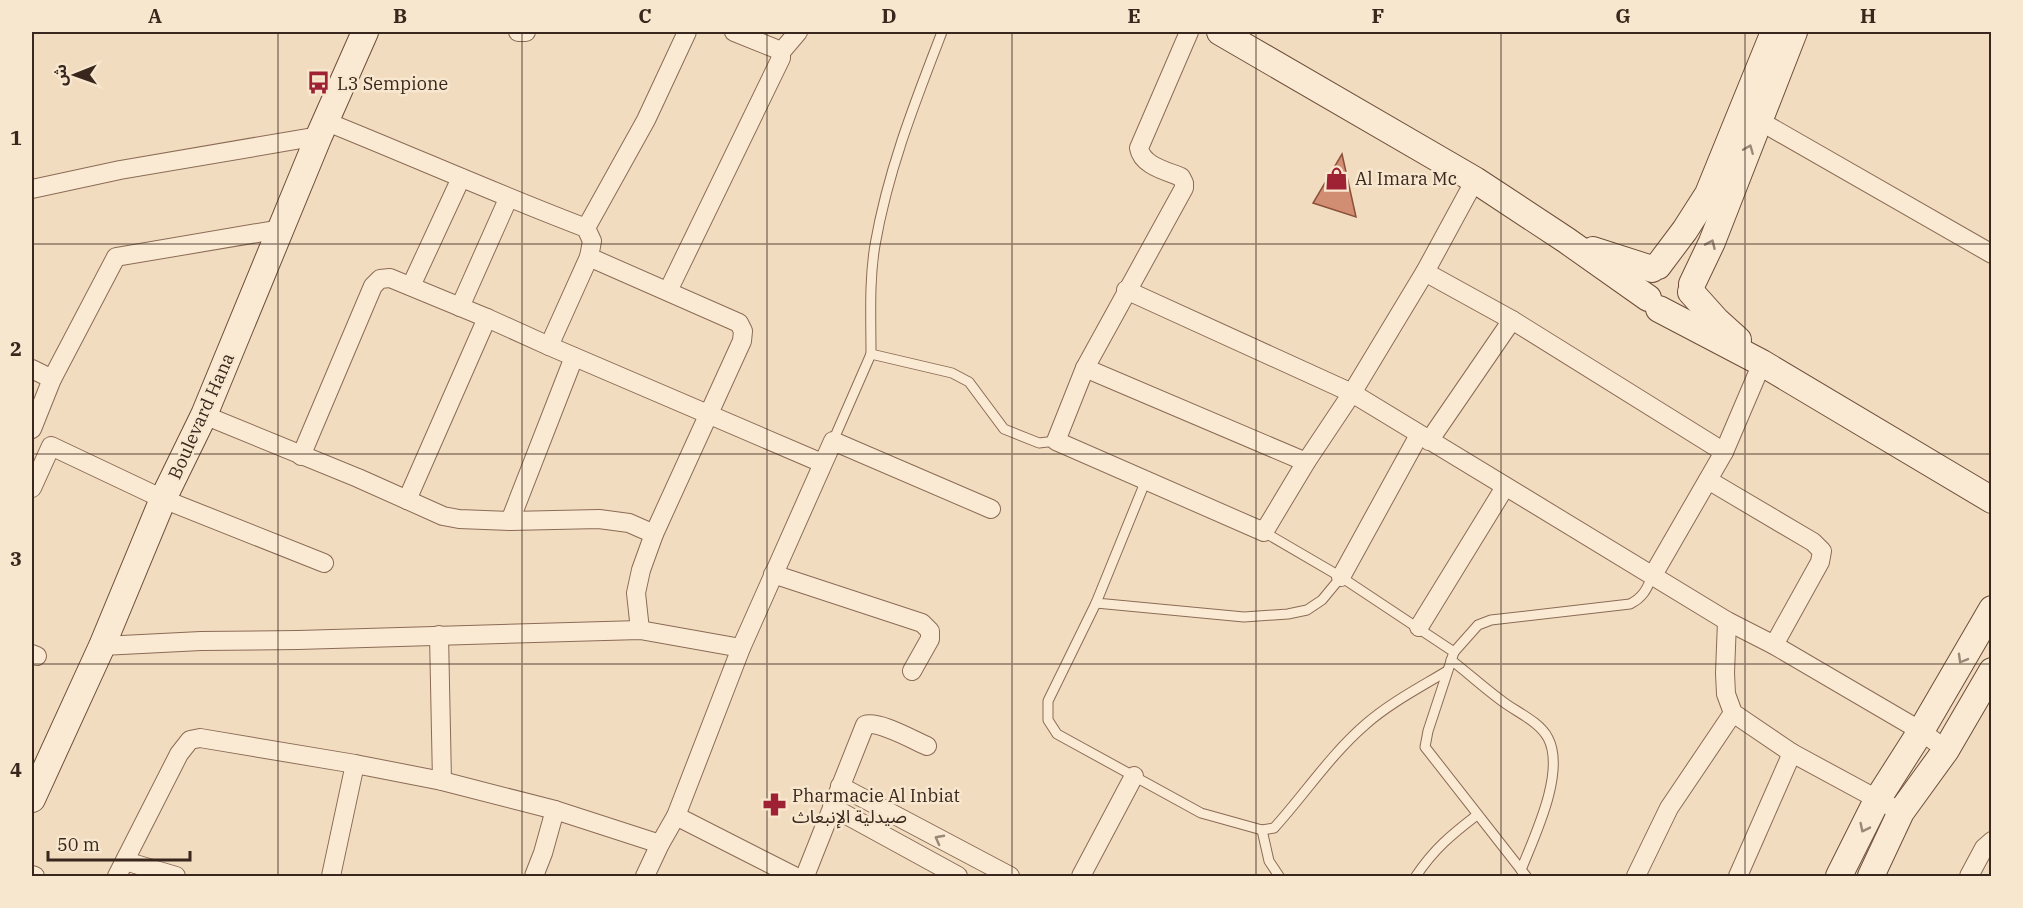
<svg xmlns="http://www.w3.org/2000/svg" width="2023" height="908" font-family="'IBM Plex Serif','Noto Sans Arabic',serif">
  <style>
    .building { fill: #d28e72; stroke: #8c503a; stroke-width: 1.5 }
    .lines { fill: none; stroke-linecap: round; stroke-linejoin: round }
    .lane-casing { stroke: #8b6b56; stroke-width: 11 }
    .street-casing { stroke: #8b6b56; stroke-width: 20 }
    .secondary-casing { stroke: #6d4d39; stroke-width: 28 }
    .lane { stroke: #fbead3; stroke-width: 9 }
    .street { stroke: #fbead3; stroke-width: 18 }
    .secondary { stroke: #fbead3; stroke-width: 26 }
    .oneway { stroke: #9a8878 }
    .grid { fill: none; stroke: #39261c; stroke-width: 1.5; stroke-opacity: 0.55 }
    .labels { text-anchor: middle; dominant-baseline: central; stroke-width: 5; stroke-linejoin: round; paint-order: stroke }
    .poi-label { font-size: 18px; fill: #39261c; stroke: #f8e7cf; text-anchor: start }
    .street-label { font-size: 18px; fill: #39261c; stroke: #f8e7cf }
    .neatline { fill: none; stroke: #39261c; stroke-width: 2 }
    .grid-label { font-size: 20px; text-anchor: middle; font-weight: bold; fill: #39261c }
  </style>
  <rect width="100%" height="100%" fill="#f1dcbf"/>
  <path class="building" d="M 1342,154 L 1356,217 L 1313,203 Z"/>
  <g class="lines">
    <defs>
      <g id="lane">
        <path d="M 871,354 C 871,317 869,281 875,245 C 888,170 915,102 942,32"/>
        <path d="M 833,441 L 871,354 L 952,373 L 969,382 L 1004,429 L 1039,443 L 1056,441"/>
        <path d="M 1146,480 L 1096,603 L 1244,617 L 1288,614 L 1307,610 L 1322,600 L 1341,577"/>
        <path d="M 1264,532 L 1341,577 L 1454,652 L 1428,731 L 1425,747 L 1526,876"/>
        <path d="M 1096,603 L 1048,701 L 1048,720 L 1057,734 L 1201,813 L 1262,830 L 1274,828 C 1305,794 1330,755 1366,724 C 1390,703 1419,688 1447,671"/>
        <path d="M 1454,652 L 1478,625 L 1491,620 L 1630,604 C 1644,597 1647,588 1653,575"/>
        <path d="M 1451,660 C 1468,673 1484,688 1502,701 C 1516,712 1539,721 1548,738 C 1566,772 1534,837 1521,870"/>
        <path d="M 1262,830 L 1269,861 L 1279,876"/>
        <path d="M 1416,876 C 1434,849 1451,835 1477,815"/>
      </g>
      <g id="street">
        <path d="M 518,32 L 526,32"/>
        <path d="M 1189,32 L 1139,148 C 1142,166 1167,171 1181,177 L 1184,183 L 1184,188 L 1085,368 L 1056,441 L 1264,532 L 1306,462 L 1352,393 L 1425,272 L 1475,180"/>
        <path d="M 781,52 L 798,32"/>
        <path d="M 1751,116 L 1992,254"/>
        <path d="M 327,122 C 414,157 499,195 586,228 L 592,241 L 589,257 L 739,323 L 743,331 L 742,341 L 654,534 L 641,570 L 636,593 L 640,630"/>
        <path d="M 32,189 L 120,170 L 319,136"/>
        <path d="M 586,228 L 646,120 L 687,32"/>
        <path d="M 1425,272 L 1512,320 L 1724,452"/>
        <path d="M 411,286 L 461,178"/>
        <path d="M 1126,290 L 1352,393 L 1727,621 L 1774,645 L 1921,731 L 1946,750"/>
        <path d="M 668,291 L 781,58 L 781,52 L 774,48 L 734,32"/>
        <path d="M 460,307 L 508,199"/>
        <path d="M 549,346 L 589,257"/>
        <path d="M 1085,368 L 1306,462"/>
        <path d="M 32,369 L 52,379"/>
        <path d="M 204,415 L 358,478 L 443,516 L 459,519 L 510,521 L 599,519 L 629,523 L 654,534"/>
        <path d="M 32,429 L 52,379 L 116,257 L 281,229"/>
        <path d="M 1429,441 L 1512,320"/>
        <path d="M 301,456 L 373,286 L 380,279 L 390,278 L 487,318 L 549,346 L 822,463"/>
        <path d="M 1708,480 L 1813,542 L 1822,551 L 1820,562 L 1774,645"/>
        <path d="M 32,488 L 51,446 L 163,499 L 324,563"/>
        <path d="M 407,500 L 487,318"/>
        <path d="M 510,521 L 574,357"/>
        <path d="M 773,574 L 922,623 L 930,631 L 930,639 L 912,671"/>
        <path d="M 1653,575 L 1724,452 L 1762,363"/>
        <path d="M 1341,577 L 1419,435"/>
        <path d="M 1727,621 L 1725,673 L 1726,694 L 1733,713 L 1792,753 L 1901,812"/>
        <path d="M 1419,627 L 1505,487"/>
        <path d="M 439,635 L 442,781"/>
        <path d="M 102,646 L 201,641 L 298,640 L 640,630 L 741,648"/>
        <path d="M 32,654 L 37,656"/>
        <path d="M 840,786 L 1010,876"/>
        <path d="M 832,807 L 958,876"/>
        <path d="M 676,816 L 794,876"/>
        <path d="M 125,861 L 176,876"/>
        <path d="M 32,875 L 35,876"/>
        <path d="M 117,876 L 179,754 L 190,740 L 200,738 L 355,764 L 442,781 L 555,810 L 660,844"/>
        <path d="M 331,876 L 355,764"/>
        <path d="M 534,876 L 543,853 L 555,810"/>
        <path d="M 645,876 L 660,844 L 676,816 L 741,648 L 833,441 L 991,509"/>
        <path d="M 805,876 L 865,725 C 878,720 913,740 927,746"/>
        <path d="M 1081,876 L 1134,776"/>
        <path d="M 1636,876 L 1669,808 L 1733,713"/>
        <path d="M 1738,876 L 1792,753"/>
        <path d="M 1969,876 L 1984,848 L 1992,841"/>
      </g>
      <g id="secondary">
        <path d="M 1220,32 L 1475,180 L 1566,240 L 1648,298"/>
        <path d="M 1593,250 L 1652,269"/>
        <path d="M 1658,266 L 1685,230 L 1708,194 L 1774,32"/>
        <path d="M 1692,284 L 1712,242 L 1794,32"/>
        <path d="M 1691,292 L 1717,321 L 1738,340"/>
        <path d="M 1659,309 L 1762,363 L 1992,500"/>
        <path d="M 32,799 L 102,646 L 163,499 L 204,415 L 319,136 L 365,32"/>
        <path d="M 1839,876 L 1877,800 L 1921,731 L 1992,609"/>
        <path d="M 1871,876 L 1901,812 L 1946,750 L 1992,671"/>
      </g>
    </defs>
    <use href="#lane" class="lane-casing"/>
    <use href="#street" class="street-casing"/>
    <use href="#secondary" class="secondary-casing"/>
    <use href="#lane" class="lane"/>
    <use href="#street" class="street"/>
    <use href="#secondary" class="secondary"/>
  </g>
  <defs><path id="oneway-chevron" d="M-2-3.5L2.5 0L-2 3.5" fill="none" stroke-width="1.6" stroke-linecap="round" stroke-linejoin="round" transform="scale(1.5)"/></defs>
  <g class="oneway">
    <use href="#oneway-chevron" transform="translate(1749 149) rotate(-68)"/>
    <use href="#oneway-chevron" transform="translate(1711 244) rotate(-66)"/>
    <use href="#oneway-chevron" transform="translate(1962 659) rotate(120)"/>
    <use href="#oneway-chevron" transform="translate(1864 828) rotate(116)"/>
    <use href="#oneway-chevron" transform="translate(939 839) rotate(-152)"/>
  </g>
  <path class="grid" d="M 278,32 L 278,876M 522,32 L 522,876M 767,32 L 767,876M 1012,32 L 1012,876M 1256,32 L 1256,876M 1501,32 L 1501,876M 1745,32 L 1745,876M 32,244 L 1992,244M 32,454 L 1992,454M 32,664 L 1992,664"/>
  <defs>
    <symbol id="bus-bare" viewBox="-9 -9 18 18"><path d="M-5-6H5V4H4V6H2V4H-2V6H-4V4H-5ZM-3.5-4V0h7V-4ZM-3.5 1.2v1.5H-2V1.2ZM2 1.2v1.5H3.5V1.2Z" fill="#9e2233" stroke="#f8e7cf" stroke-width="2.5" paint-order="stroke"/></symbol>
    <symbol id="shop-bare" viewBox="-9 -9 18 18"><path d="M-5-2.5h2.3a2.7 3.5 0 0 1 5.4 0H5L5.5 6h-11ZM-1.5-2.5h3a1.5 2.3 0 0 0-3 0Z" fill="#9e2233" stroke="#f8e7cf" stroke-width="2.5" paint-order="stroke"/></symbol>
    <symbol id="pharmacy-bare" viewBox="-9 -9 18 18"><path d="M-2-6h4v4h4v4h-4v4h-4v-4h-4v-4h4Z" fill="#9e2233" stroke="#f8e7cf" stroke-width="2.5" paint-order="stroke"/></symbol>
  </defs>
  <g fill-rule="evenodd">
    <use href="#bus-bare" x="302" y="66" width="33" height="33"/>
    <use href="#shop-bare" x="1320" y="162" width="33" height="33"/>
    <use href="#pharmacy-bare" x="758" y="788" width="33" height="33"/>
  </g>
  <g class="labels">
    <g class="poi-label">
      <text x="337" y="83">L3 Sempione</text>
      <text x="1355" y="178">Al Imara Mc</text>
      <text x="792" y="795">Pharmacie Al Inbiat<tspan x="792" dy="21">صيدلية الإنبعاث</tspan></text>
    </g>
    <g class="street-label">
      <text transform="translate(201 416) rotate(-66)">Boulevard Hana</text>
    </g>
  </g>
  <rect width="2023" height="908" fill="none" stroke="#f8e7cf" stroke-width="66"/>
  <g transform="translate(75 75) rotate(269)" stroke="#f8e7cf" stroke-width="4.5" paint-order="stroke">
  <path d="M0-4.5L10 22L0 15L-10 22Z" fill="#39261c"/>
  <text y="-9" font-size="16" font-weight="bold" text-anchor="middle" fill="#39261c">ش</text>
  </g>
  <path d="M48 851v9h142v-9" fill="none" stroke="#39261c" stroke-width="3"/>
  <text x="57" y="851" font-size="18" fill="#39261c" stroke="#f8e7cf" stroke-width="4.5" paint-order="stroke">50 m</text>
  <rect x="33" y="33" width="1957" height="842" class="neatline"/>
  <g class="grid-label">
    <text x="155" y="23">A</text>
    <text x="400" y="23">B</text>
    <text x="645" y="23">C</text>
    <text x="889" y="23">D</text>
    <text x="1134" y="23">E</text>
    <text x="1378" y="23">F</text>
    <text x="1623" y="23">G</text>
    <text x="1868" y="23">H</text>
    <text x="16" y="145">1</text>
    <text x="16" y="356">2</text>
    <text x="16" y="566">3</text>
    <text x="16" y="777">4</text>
  </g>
</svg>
